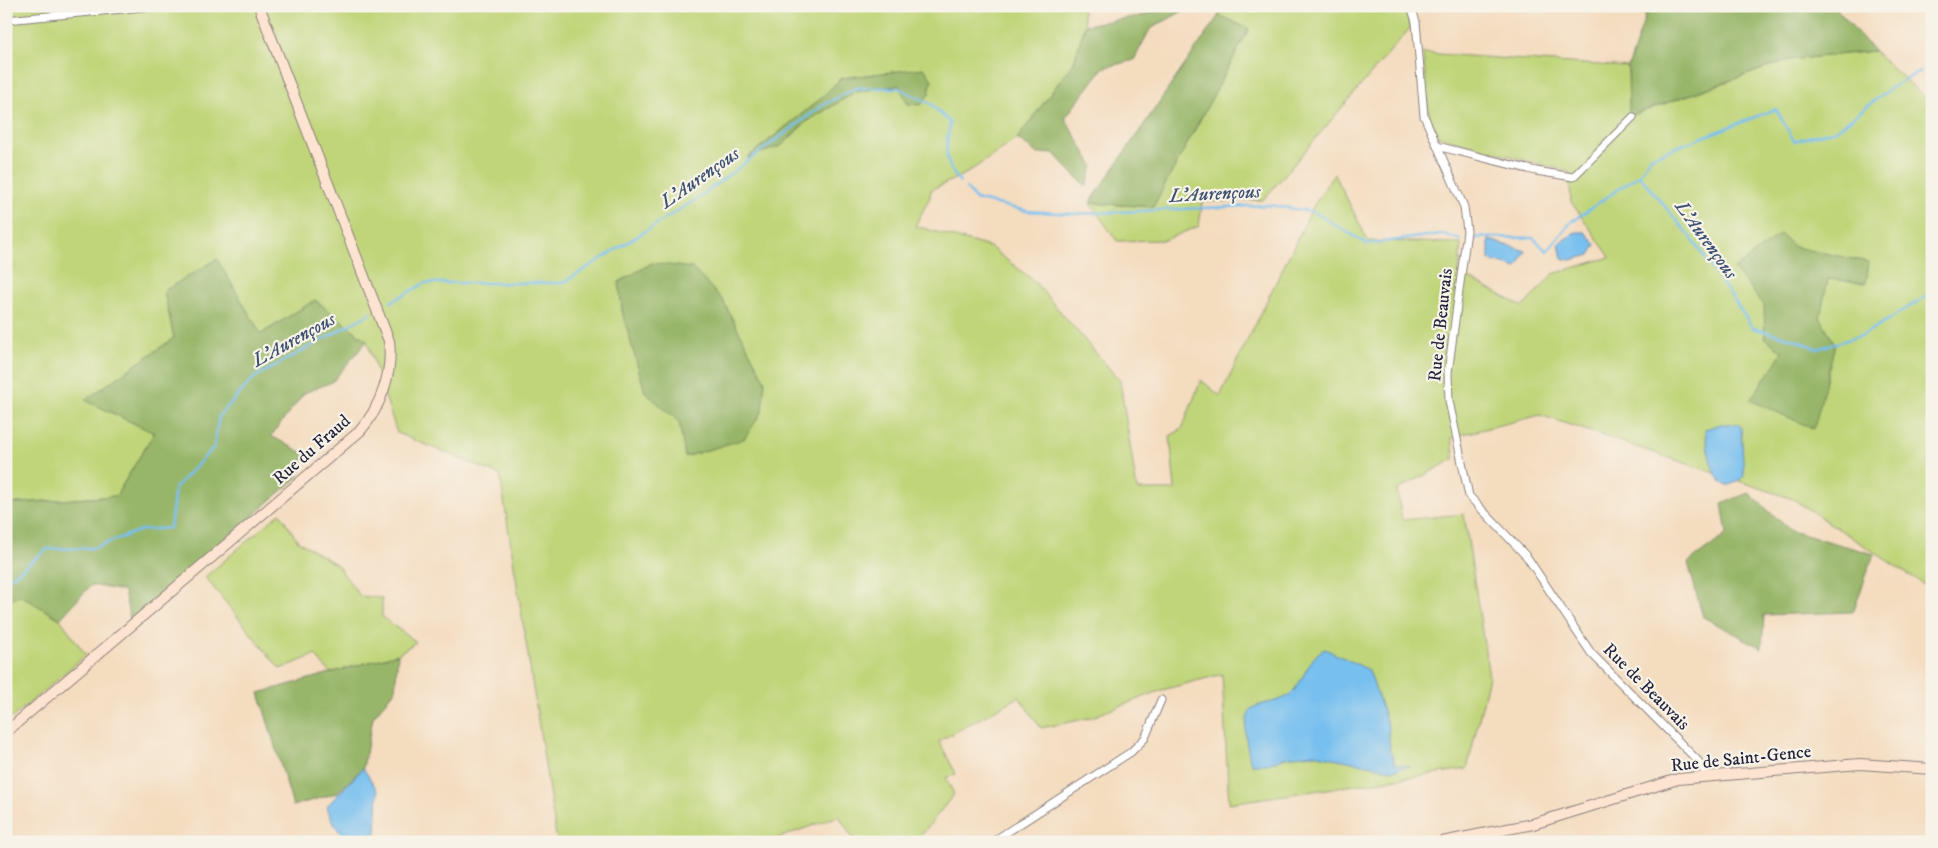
<svg xmlns="http://www.w3.org/2000/svg" width="1938" height="848" font-family="'IM FELL DW Pica',serif">
  <style>
    .green { fill: #c0d579; stroke: #717c5a; fill-rule: evenodd }
    .forest { fill: #98b669; stroke: #5d6c52 }
    .water { fill: #77bfef; stroke: #4c7095 }
    .lines { fill: none; stroke-linecap: round; stroke-linejoin: round }
    .stream { stroke: #77bfef; stroke-width: 2.5 }
    .street-casing { stroke: #8b7f7d; stroke-width: 9 }
    .secondary-casing { stroke: #8b7f7d; stroke-width: 12 }
    .street { stroke: #fff; stroke-width: 7 }
    .secondary { stroke: #fde4d0; stroke-width: 10 }
    .labels { text-anchor: middle; dominant-baseline: central; stroke-width: 4.5; stroke-linejoin: round; paint-order: stroke }
    .street-label { font-size: 18px; fill: #22223b; stroke: #f7f3e8 }
    .water-label { font-size: 19px; font-style: italic; fill: #3c5171; stroke: #f7f3e8 }
  </style>
  <rect width="100%" height="100%" fill="#f7f3e8"/>
  <filter id="ink" filterUnits="userSpaceOnUse"><feTurbulence type="fractalNoise" baseFrequency=".02" numOctaves="2"/><feDisplacementMap in="SourceGraphic" scale="10" xChannelSelector="R" yChannelSelector="G"/><feConvolveMatrix kernelMatrix="1 2 1 2 8 2 1 2 1" color-interpolation-filters="sRGB"/></filter>
  <filter id="wash" filterUnits="userSpaceOnUse"><feTurbulence type="fractalNoise" baseFrequency=".0096" numOctaves="4" result="noise"/><feDisplacementMap in="SourceGraphic" scale="20" xChannelSelector="R" yChannelSelector="G"/><feGaussianBlur stdDeviation="1.12" result="paint"/><feColorMatrix in="noise" values="0 0 0 0 0 0 0 0 0 0 0 0 0 0 0 0 0 1.4 0 .05"/><feComposite in="paint" operator="in"/></filter>
  <g filter="url(#wash)">
    <rect width="100%" height="100%" fill="#f4dcbf"/>
    <g class="green">
      <path d="M 6,6 L 1082,6 L 1085,25 L 1074,62 L 1017,139 L 967,173 L 931,190 L 930,197 L 915,226 L 990,247 L 1033,280 L 1120,381 L 1137,490 L 1175,490 L 1170,436 L 1182,429 L 1201,380 L 1220,396 L 1313,207 L 1334,173 L 1368,241 L 1461,243 L 1459,273 L 1523,307 L 1553,274 L 1610,257 L 1571,202 L 1569,172 L 1440,137 L 1429,116 L 1423,53 L 1628,67 L 1630,116 L 1788,60 L 1874,51 L 1932,104 L 1932,590 L 1793,499 L 1540,415 L 1452,437 L 1454,459 L 1397,490 L 1402,520 L 1464,514 L 1489,677 L 1467,769 L 1229,803 L 1222,674 L 1162,690 L 1089,718 L 1041,728 L 1019,697 L 939,741 L 956,774 L 946,778 L 954,794 L 916,842 L 855,842 L 839,816 L 767,842 L 557,842 L 500,475 L 397,433 L 367,341 L 315,300 L 261,334 L 164,291 L 174,338 L 86,400 L 154,433 L 116,496 L 6,504 ZM 841,78 L 932,80 L 908,104 L 899,85 L 855,92 L 806,122 L 781,146 L 748,157 L 818,101 Z"/>
      <path d="M 1220,6 L 1338,6 L 1347,10 L 1348,6 L 1404,6 L 1408,12 L 1410,28 L 1263,200 L 1202,202 L 1199,226 L 1165,240 L 1117,241 L 1090,203 L 1153,207 L 1249,29 L 1219,15 Z"/>
      <path d="M 280,513 L 298,541 L 337,565 L 360,596 L 382,598 L 382,617 L 416,642 L 398,654 L 330,673 L 315,655 L 280,669 L 205,577 Z"/>
      <path d="M 20,594 L 60,619 L 86,655 L 6,723 L 6,603 Z"/>
    </g>
    <g class="forest">
      <path d="M 1168,6 L 1192,6 L 1150,29 L 1134,60 L 1103,68 L 1065,118 L 1093,166 L 1086,187 L 1053,153 L 1038,154 L 1017,139 L 1074,62 L 1085,25 L 1146,15 Z"/>
      <path d="M 1645,6 L 1834,6 L 1874,51 L 1788,60 L 1629,116 L 1628,68 L 1645,17 Z"/>
      <path d="M 1219,15 L 1249,29 L 1153,207 L 1090,203 Z"/>
      <path d="M 924,68 L 932,80 L 929,94 L 921,105 L 908,104 L 899,85 L 855,92 L 806,122 L 781,146 L 747,158 L 818,101 L 841,78 Z"/>
      <path d="M 1780,234 L 1794,247 L 1869,262 L 1866,283 L 1828,279 L 1820,317 L 1835,344 L 1814,429 L 1750,400 L 1783,352 L 1765,338 L 1764,305 L 1734,269 Z"/>
      <path d="M 217,259 L 261,334 L 315,300 L 367,341 L 332,382 L 304,393 L 271,436 L 305,454 L 297,478 L 130,620 L 124,591 L 91,585 L 60,619 L 20,595 L 6,603 L 6,504 L 116,496 L 154,433 L 85,400 L 174,338 L 164,291 Z"/>
      <path d="M 652,263 L 692,268 L 722,299 L 765,381 L 762,412 L 744,439 L 685,457 L 679,422 L 645,392 L 622,311 L 619,282 Z"/>
      <path d="M 1749,493 L 1791,531 L 1874,554 L 1853,612 L 1764,615 L 1762,648 L 1703,617 L 1688,563 L 1727,534 L 1722,503 Z"/>
      <path d="M 398,654 L 395,690 L 373,717 L 363,768 L 337,793 L 293,806 L 259,693 Z"/>
    </g>
    <g class="water">
      <path d="M 1576,232 L 1585,232 L 1596,245 L 1590,255 L 1572,260 L 1562,259 L 1559,243 Z"/>
      <path d="M 1489,240 L 1526,251 L 1517,268 L 1489,260 Z"/>
      <path d="M 1721,424 L 1738,424 L 1741,428 L 1744,476 L 1737,482 L 1727,486 C 1709,476 1708,447 1705,429 Z"/>
      <path d="M 1325,649 L 1369,670 L 1388,726 L 1390,750 L 1395,764 L 1409,766 L 1393,770 L 1313,754 L 1285,757 L 1268,764 L 1251,764 C 1247,746 1241,725 1252,708 C 1264,702 1278,703 1289,695 C 1304,683 1308,656 1325,649 Z"/>
      <path d="M 363,768 L 378,791 L 376,833 C 371,835 363,840 357,840 C 339,839 331,820 327,806 Z"/>
    </g>
    <g class="lines">
      <g class="stream">
        <path d="M 1930,65 L 1932,64"/>
        <path d="M 1639,175 L 1651,157 L 1776,109 L 1794,141 L 1836,130 L 1891,88 L 1919,72"/>
        <path d="M 966,188 L 975,199 L 1027,211 L 1073,214 L 1270,205 L 1314,212 L 1367,244 L 1442,234 L 1461,240"/>
        <path d="M 1470,240 L 1481,237 L 1533,238 L 1547,251 L 1571,222 L 1639,175 L 1692,239 L 1753,328 L 1800,341 L 1817,349 L 1863,335 L 1932,293"/>
        <path d="M 391,302 L 425,283 L 563,283 L 698,198 L 823,105 L 856,88 L 899,88 L 931,104 L 950,123 C 946,148 942,161 960,182"/>
        <path d="M 6,577 L 13,576 L 47,549 L 94,548 L 141,530 L 170,528 L 175,488 L 214,447 L 219,416 L 255,377 L 371,313"/>
      </g>
    </g>
  </g>
  <g filter="url(#ink)">
    <g class="lines">
      <defs>
        <g id="street">
          <path d="M 1411,6 L 1416,22 L 1424,116 L 1464,207 L 1467,231 L 1448,373 L 1449,401 L 1469,496 L 1527,557 L 1591,653 L 1698,761 L 1707,775"/>
          <path d="M 6,20 L 154,6"/>
          <path d="M 1437,146 L 1536,171 L 1573,177 L 1633,117"/>
          <path d="M 992,842 L 1131,752 L 1145,738 L 1161,700"/>
        </g>
        <g id="secondary">
          <path d="M 6,732 L 360,431 C 381,407 393,372 389,341 L 259,6"/>
          <path d="M 1442,842 L 1533,824 L 1678,779 L 1860,764 L 1932,769"/>
        </g>
      </defs>
      <use href="#street" class="street-casing"/>
      <use href="#secondary" class="secondary-casing"/>
      <use href="#street" class="street"/>
      <use href="#secondary" class="secondary"/>
    </g>
  </g>
  <g class="labels">
    <g class="street-label">
      <text transform="translate(1441 325) rotate(-84)">Rue de Beauvais</text>
      <text transform="translate(312 450) rotate(-41)">Rue du Fraud</text>
      <text transform="translate(1646 687) rotate(45)">Rue de Beauvais</text>
      <text transform="translate(1741 759) rotate(-6)">Rue de Saint-Gence</text>
    </g>
    <g class="water-label">
      <text transform="translate(700 178) rotate(-35)">L'Aurençous</text>
      <text transform="translate(1215 194) rotate(-3)">L'Aurençous</text>
      <text transform="translate(1706 240) rotate(54)">L'Aurençous</text>
      <text transform="translate(294 340) rotate(-29)">L'Aurençous</text>
    </g>
  </g>
  <rect width="1938" height="848" fill="none" stroke="#f7f3e8" stroke-width="25"/>
</svg>
